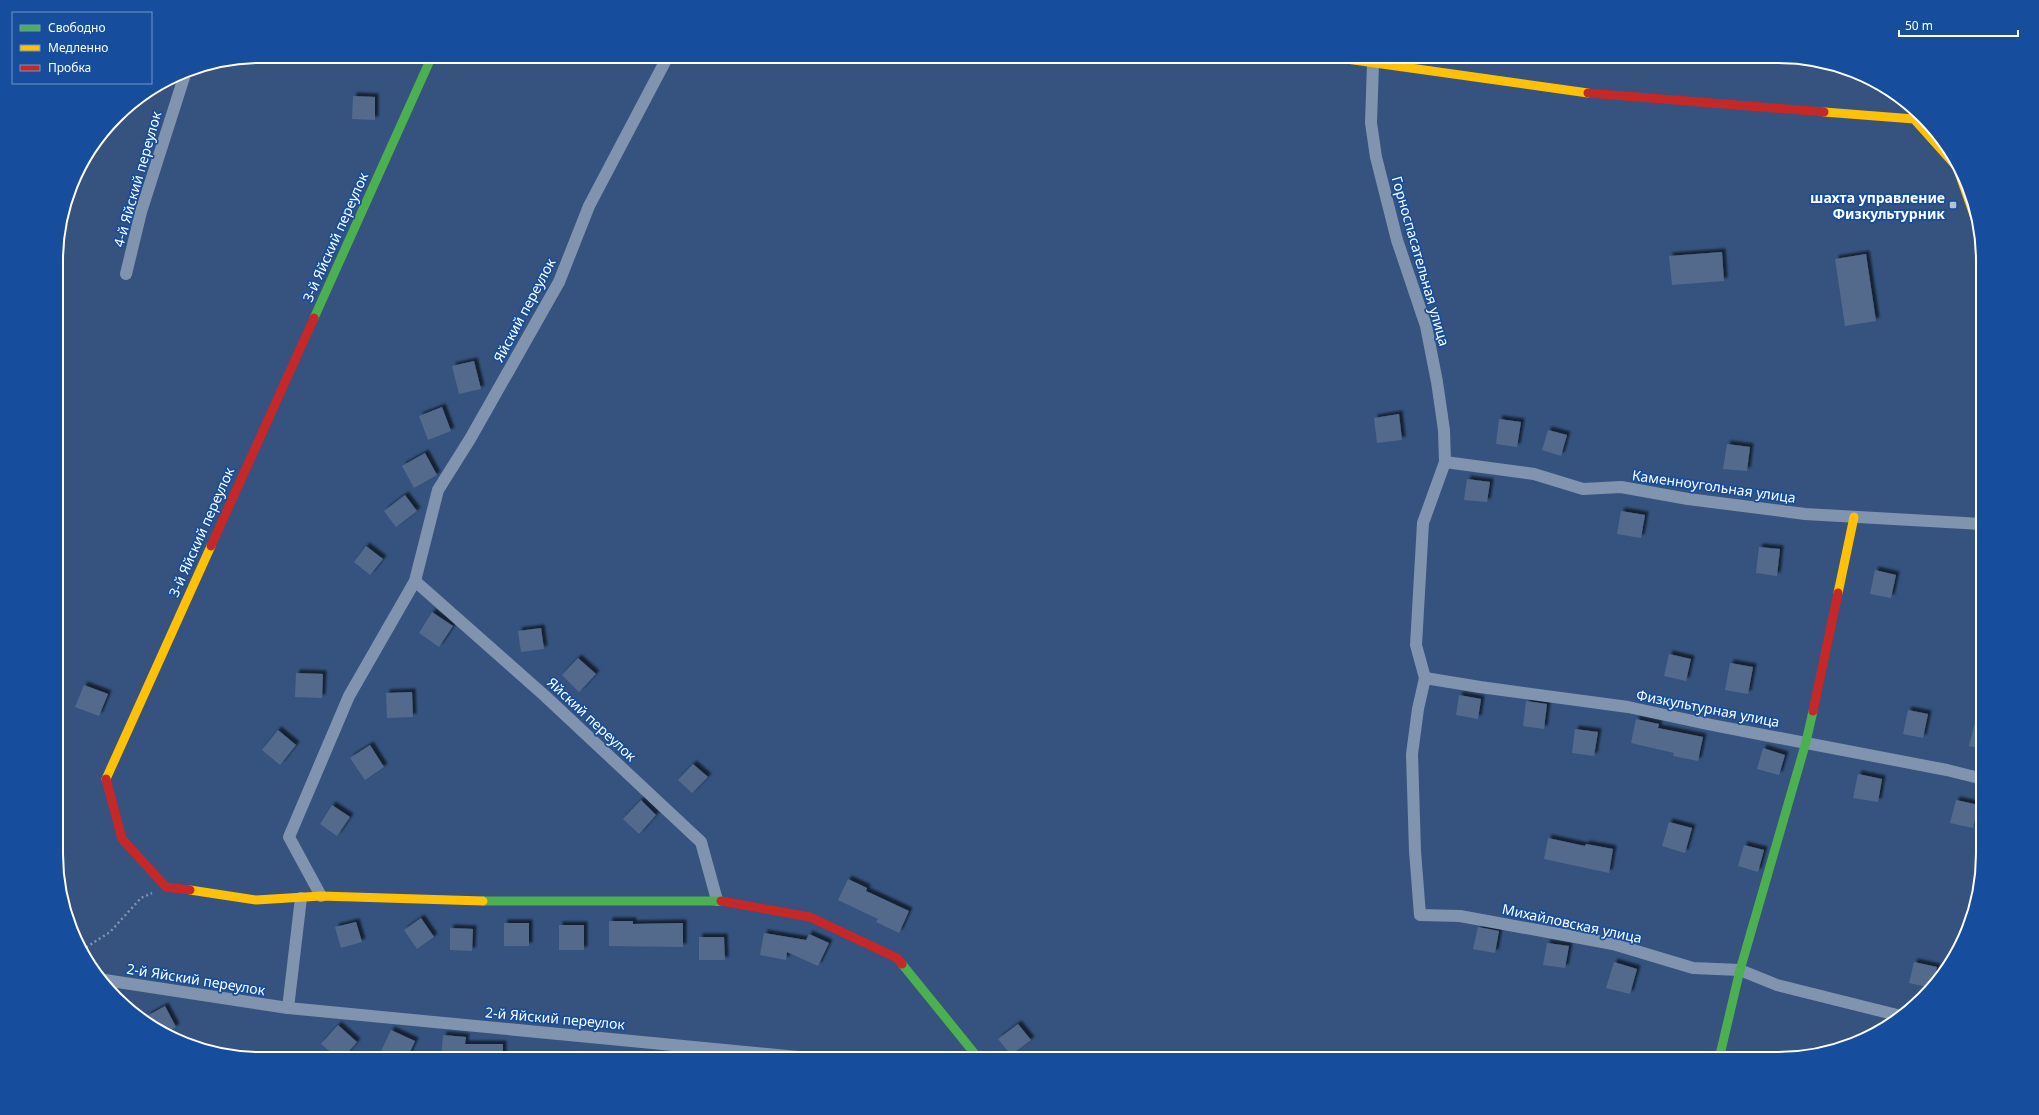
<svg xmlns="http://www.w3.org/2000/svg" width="2039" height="1115" font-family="'Noto Sans',sans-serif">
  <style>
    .building { fill: #526b8c; filter: url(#shadow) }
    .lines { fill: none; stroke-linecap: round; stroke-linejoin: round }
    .path { stroke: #8094af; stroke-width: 2.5; stroke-dasharray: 2 3; stroke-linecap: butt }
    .lane { stroke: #8094af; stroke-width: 6 }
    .street { stroke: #8094af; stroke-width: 12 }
    .fast { stroke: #4caf50; stroke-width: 9 }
    .slow { stroke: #ffc107; stroke-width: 9 }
    .jam { stroke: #c62828; stroke-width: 9 }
    .poi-dot { fill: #b8c3d2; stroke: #164e9d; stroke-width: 1.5 }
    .labels { text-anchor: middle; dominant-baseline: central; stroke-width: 3.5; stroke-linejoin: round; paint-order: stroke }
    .street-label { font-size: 14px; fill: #fff; stroke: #164e9d }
    .poi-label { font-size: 14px; font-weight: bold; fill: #fff; stroke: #164e9d; text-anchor: end }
    .rim { fill: none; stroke: #fff; stroke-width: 2 }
  </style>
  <defs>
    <filter id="shadow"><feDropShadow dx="3.5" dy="-3.5" stdDeviation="1" flood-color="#0009"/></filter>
  </defs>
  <rect width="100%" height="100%" fill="#35537e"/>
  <g class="building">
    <path d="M 353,96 L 375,97 L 375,120 L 352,119 Z"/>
    <path d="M 1722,252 L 1724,281 L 1672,285 L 1669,256 Z"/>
    <path d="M 1866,254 L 1876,321 L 1845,326 L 1835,259 Z"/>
    <path d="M 474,361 L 481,389 L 459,394 L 452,366 Z"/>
    <path d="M 442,407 L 451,431 L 428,440 L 419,416 Z"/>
    <path d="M 1399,414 L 1402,440 L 1377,443 L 1374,418 Z"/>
    <path d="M 1499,419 L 1521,422 L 1517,447 L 1496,444 Z"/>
    <path d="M 1548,430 L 1567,435 L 1561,456 L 1542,450 Z"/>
    <path d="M 1727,444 L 1750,447 L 1747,471 L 1723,469 Z"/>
    <path d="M 425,453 L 437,475 L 414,488 L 402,466 Z"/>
    <path d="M 1467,479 L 1490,482 L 1487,502 L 1464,500 Z"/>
    <path d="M 405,495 L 417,511 L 396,527 L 384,511 Z"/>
    <path d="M 1621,511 L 1645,515 L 1641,538 L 1617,534 Z"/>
    <path d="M 366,546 L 383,559 L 370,575 L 354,562 Z"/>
    <path d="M 1759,547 L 1780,549 L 1777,576 L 1756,573 Z"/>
    <path d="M 1875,570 L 1896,575 L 1891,598 L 1870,594 Z"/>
    <path d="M 432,612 L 453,626 L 439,647 L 419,633 Z"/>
    <path d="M 541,628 L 544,649 L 521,652 L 518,631 Z"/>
    <path d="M 1669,654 L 1691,659 L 1686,681 L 1664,676 Z"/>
    <path d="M 578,658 L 596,674 L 579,692 L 562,675 Z"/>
    <path d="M 1730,663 L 1753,667 L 1748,694 L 1725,690 Z"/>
    <path d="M 296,673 L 323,674 L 322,698 L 295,697 Z"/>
    <path d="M 84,685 L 108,694 L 99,716 L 75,707 Z"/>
    <path d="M 412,692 L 413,717 L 387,718 L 386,693 Z"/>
    <path d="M 1459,695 L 1481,699 L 1478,719 L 1456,715 Z"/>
    <path d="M 1526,701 L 1547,704 L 1544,729 L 1523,726 Z"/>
    <path d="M 1908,710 L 1928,714 L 1923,738 L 1903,734 Z"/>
    <path d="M 1978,711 L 1983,711 L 1983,749 L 1969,746 Z"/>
    <path d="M 1636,719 L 1659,724 L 1658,728 L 1703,737 L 1698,761 L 1673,756 L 1674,753 L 1631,743 Z"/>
    <path d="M 1575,729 L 1598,732 L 1594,756 L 1572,753 Z"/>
    <path d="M 278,730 L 296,745 L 280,765 L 262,750 Z"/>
    <path d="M 370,745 L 384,767 L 365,780 L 350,758 Z"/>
    <path d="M 1763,748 L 1785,755 L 1779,775 L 1757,769 Z"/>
    <path d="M 693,764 L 708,777 L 692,793 L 678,780 Z"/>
    <path d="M 1858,774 L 1882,779 L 1878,802 L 1853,798 Z"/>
    <path d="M 641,800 L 656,815 L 639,834 L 623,819 Z"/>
    <path d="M 1956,800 L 1979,805 L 1973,828 L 1950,823 Z"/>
    <path d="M 332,805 L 350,817 L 337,836 L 320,824 Z"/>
    <path d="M 1669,822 L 1692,828 L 1685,853 L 1662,846 Z"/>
    <path d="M 1548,838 L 1585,846 L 1586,844 L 1613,849 L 1609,873 L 1544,859 Z"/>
    <path d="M 1744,845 L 1764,850 L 1758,872 L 1738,866 Z"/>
    <path d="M 848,879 L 867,888 L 866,891 L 909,911 L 899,933 L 876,922 L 878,919 L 838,900 Z"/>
    <path d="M 421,918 L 434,937 L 417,949 L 404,930 Z"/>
    <path d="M 609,921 L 633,921 L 633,924 L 683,923 L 683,947 L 609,946 Z"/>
    <path d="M 356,922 L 362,942 L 341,948 L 335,927 Z"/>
    <rect x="504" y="923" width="25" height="23"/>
    <rect x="559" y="925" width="25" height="25"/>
    <path d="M 1478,927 L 1499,931 L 1495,953 L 1473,949 Z"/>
    <path d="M 450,928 L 473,929 L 472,951 L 450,950 Z"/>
    <path d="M 764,933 L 806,940 L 809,934 L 829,943 L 818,966 L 787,952 L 786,960 L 760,955 Z"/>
    <path d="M 699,937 L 724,937 L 725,960 L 699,960 Z"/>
    <path d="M 1547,943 L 1569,946 L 1565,968 L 1543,965 Z"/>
    <path d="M 1614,962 L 1637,969 L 1630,994 L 1606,988 Z"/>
    <path d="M 1914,962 L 1937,967 L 1932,988 L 1909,983 Z"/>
    <path d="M 165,1006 L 176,1027 L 164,1034 L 152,1026 L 147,1016 Z"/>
    <path d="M 1018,1024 L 1031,1040 L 1011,1055 L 998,1039 Z"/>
    <path d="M 338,1025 L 357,1042 L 342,1059 L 339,1059 L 321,1044 Z"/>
    <path d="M 391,1030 L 415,1041 L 407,1059 L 392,1059 L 380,1053 Z"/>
    <path d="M 443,1035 L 466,1037 L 465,1044 L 503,1044 L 503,1059 L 441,1059 Z"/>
  </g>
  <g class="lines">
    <path class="path" d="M 82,950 L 110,932 L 141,898 L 152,893"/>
    <path class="lane" d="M 1912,106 L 1914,118"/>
    <g class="street">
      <path d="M 668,56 L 589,206 L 559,282 L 470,439 L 438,490 L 415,581 L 545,696 L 701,842 L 717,900"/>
      <path d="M 1373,64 L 1371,123 L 1376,157 L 1397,240 L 1426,326 L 1437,382 L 1444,430 L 1445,462 L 1423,523 L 1416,645 L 1425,678 L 1418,709 L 1412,754 L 1415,851 L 1420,915 L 1460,916 L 1613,944 L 1693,968 L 1740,970 L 1777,985 L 1901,1016"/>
      <path d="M 126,274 L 141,212 L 186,71"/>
      <path d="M 1445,462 L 1534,474 L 1583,489 L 1621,487 L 1688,499 L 1805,514 L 1982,524"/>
      <path d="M 1425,678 L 1480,687 L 1628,707 L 1712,725 L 1947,770 L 1983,779"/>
      <path d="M 321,896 L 289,837 L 349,696 L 415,581"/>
      <path d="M 301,898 L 288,1008 L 819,1059"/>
      <path d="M 98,979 L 288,1008"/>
    </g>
    <g class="fast">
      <path d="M 314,318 L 432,56"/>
      <path d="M 483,901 L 721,901"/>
      <path d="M 902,964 L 979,1059"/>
      <path d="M 1719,1059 L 1740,970 L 1806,742 L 1813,711"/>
    </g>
    <g class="slow">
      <path d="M 1325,56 L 1588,93"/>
      <path d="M 1824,112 L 1914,119 L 1957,167 L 1981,235"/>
      <path d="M 1838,593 L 1854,517"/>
      <path d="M 106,779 L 211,546"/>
      <path d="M 190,890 L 256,900 L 321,896 L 483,901"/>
    </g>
    <g class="jam">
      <path d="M 1588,93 L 1824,112"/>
      <path d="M 211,546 L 314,318"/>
      <path d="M 1813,711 L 1838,593"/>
      <path d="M 106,779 L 122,839 L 166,887 L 190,890"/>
      <path d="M 721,901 L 810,917 L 897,958 L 902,964"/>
    </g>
  </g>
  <rect class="poi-dot" x="1949" y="201" width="8" height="8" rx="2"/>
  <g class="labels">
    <g class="street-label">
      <text transform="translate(137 179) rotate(-74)">4-й Яйский переулок</text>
      <text transform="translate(335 237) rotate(-66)">3-й Яйский переулок</text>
      <text transform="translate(1421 261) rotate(74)">Горноспасательная улица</text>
      <text transform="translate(524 310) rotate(-62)">Яйский переулок</text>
      <text transform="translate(1714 486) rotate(8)">Каменноугольная улица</text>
      <text transform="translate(201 532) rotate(-66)">3-й Яйский переулок</text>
      <text transform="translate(1708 708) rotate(11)">Физкультурная улица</text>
      <text transform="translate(592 719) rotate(43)">Яйский переулок</text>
      <text transform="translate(1572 923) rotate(12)">Михайловская улица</text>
      <text transform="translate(196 979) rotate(9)">2-й Яйский переулок</text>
      <text transform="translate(555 1018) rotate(5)">2-й Яйский переулок</text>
    </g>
    <g class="poi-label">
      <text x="1945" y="197">шахта управление<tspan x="1945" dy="16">Физкультурник</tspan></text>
    </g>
  </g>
  <path d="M0 0H2039V1115H0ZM261 63H1778A198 198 0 0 1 1976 261V854A198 198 0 0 1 1778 1052H261A198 198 0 0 1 63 854V261A198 198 0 0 1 261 63Z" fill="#164e9d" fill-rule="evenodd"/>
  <path class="rim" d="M261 63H1778A198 198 0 0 1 1976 261V854A198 198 0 0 1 1778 1052H261A198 198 0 0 1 63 854V261A198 198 0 0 1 261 63Z"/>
  <rect x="12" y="12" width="140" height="72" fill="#164e9d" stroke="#7395c4"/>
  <rect x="20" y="25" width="20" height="6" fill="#4caf50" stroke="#7395c4"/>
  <text x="48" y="32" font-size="12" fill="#ffffff">Свободно</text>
  <rect x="20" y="45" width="20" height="6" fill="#ffc107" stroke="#7395c4"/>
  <text x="48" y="52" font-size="12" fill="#ffffff">Медленно</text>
  <rect x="20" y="65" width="20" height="6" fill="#c62828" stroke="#7395c4"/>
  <text x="48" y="72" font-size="12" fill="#ffffff">Пробка</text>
  <path d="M1899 30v6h119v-6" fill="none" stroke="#ffffff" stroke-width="2"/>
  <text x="1905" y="30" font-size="12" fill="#ffffff" stroke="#164e9d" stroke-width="3" paint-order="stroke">50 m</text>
</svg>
